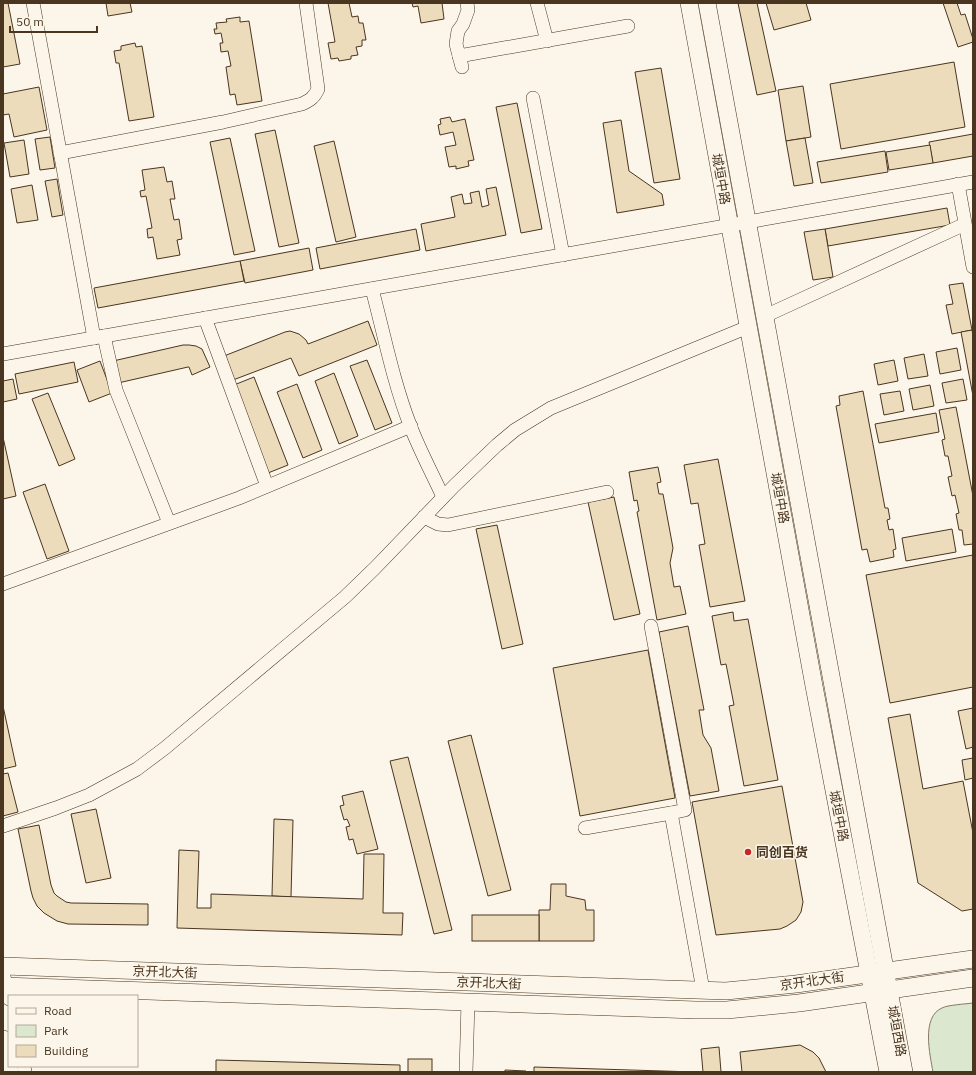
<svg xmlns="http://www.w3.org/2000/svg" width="976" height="1075" font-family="'IBM Plex Sans','Noto Sans SC',sans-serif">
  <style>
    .green { fill: #dce7d0; stroke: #887966 }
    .building { fill: #ecdcbc; stroke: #4a3520 }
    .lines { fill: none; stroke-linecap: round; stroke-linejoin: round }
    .minor-casing { stroke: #4a3520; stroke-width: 14 }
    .major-casing { stroke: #4a3520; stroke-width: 18 }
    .minor { stroke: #fbf6e9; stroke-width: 13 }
    .major { stroke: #fbf6e9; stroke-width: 17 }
    .poi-dot { fill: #c62828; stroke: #fbf6e9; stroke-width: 1.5 }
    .labels { text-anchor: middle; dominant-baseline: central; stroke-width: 3; stroke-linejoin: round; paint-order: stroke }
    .street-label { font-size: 13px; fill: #4a3520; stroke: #fbf6e9 }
    .poi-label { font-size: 13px; font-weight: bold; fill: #4a3520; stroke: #fbf6e9; text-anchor: start }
  </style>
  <rect width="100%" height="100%" fill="#fbf6e9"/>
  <path class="green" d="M 973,1003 L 973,1072 L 933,1072 C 930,1055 921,1017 942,1008 C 947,1005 966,1004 973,1003 Z"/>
  <g class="building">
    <path d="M 3,3 L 8,3 L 20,64 L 3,67 Z"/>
    <path d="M 106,3 L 130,3 L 132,12 L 108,16 Z"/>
    <path d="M 328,3 L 349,3 L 352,17 L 358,16 L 359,23 L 363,23 L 366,40 L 362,40 L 362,46 L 356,47 L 358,55 L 351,56 L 351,59 L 339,61 L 338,58 L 331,59 L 328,43 L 335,42 Z"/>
    <path d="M 412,3 L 442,3 L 444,19 L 421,23 L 418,6 L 413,7 Z"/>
    <path d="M 738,3 L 757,3 L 776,91 L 757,95 Z"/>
    <path d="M 766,3 L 806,3 L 811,20 L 774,30 Z"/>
    <path d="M 943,3 L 957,3 L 961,15 L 965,14 L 973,39 L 973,42 L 958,47 Z"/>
    <path d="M 240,17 L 240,22 L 249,21 L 262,101 L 237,105 L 235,94 L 230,95 L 226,67 L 231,66 L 228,51 L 221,52 L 220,43 L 223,43 L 221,33 L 215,34 L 214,29 L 217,29 L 216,23 L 227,22 L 226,19 Z"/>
    <path d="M 135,43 L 136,47 L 142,46 L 154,117 L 129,121 L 119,63 L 116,63 L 114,51 L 121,50 L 121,46 Z"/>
    <path d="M 954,62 L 965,127 L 841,149 L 830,84 Z"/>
    <path d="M 661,68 L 680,179 L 654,183 L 635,72 Z"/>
    <path d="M 803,86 L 811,137 L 786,141 L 778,90 Z"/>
    <path d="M 39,87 L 47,130 L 14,137 L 9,114 L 3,115 L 3,94 Z"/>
    <path d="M 517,103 L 542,229 L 521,233 L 496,107 Z"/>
    <path d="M 450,117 L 452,122 L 465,119 L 474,160 L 468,161 L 469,166 L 456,169 L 456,166 L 449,167 L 445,147 L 456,145 L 453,132 L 440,135 L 438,125 L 441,124 L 440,119 Z"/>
    <path d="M 621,120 L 629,171 L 662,194 L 664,205 L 617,213 L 603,123 Z"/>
    <path d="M 275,130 L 299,243 L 279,247 L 255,134 Z"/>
    <path d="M 973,134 L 973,156 L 933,163 L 929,142 Z"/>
    <path d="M 50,137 L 55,168 L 40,170 L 35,139 Z"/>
    <path d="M 230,138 L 255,251 L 234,255 L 210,142 Z"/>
    <path d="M 805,138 L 813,183 L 794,186 L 786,141 Z"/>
    <path d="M 24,140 L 29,174 L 10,177 L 4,143 Z"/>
    <path d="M 334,141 L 356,237 L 336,242 L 314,146 Z"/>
    <path d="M 930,145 L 933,163 L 889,170 L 886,152 Z"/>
    <path d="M 885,151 L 888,172 L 821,183 L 817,162 Z"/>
    <path d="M 164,167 L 167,182 L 172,181 L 175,199 L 170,199 L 174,220 L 179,219 L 182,239 L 177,240 L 180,255 L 157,259 L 153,237 L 148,238 L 147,229 L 152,228 L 146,196 L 141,197 L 140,191 L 145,190 L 142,170 Z"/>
    <path d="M 57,179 L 63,215 L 52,217 L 45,181 Z"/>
    <path d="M 32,185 L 38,220 L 17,223 L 11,189 Z"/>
    <path d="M 496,187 L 506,235 L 426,251 L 421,224 L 455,217 L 451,197 L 462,194 L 464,204 L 472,203 L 470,193 L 479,191 L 482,207 L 489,205 L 486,189 Z"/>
    <path d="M 947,208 L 950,225 L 828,246 L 825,229 Z"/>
    <path d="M 416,229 L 420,250 L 320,269 L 316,248 Z"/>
    <path d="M 825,229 L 833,277 L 813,280 L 804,232 Z"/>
    <path d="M 309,248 L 313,270 L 245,283 L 240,261 Z"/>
    <path d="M 240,261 L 244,281 L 98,308 L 94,288 Z"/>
    <path d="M 963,283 L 972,330 L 952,334 L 946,305 L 953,304 L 949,285 Z"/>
    <path d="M 368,321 L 377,345 L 299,376 L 291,358 L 233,380 L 224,356 L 285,332 L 290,331 L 299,334 L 306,340 L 308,344 Z"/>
    <path d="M 972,330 L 973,336 L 973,396 L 961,332 Z"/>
    <path d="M 183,345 L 189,345 L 196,346 L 202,349 L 210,367 L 192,375 L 189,367 L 188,367 L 118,383 L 113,361 Z"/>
    <path d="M 957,348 L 961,370 L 940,374 L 936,352 Z"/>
    <path d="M 924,354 L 928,376 L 908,379 L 904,358 Z"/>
    <path d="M 367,360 L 392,423 L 375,430 L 350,366 Z"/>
    <path d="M 894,360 L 898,381 L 878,385 L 874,364 Z"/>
    <path d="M 100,361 L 112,393 L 89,402 L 77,370 Z"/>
    <path d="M 74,362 L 78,382 L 19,394 L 15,374 Z"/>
    <path d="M 334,373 L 358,436 L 339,444 L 315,381 Z"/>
    <path d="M 254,377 L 288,465 L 268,473 L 234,385 Z"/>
    <path d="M 13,379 L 17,399 L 3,402 L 3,381 Z"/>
    <path d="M 963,379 L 967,400 L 946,403 L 942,383 Z"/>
    <path d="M 297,384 L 322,450 L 303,458 L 277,392 Z"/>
    <path d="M 930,385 L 934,406 L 913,410 L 909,389 Z"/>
    <path d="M 863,391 L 885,508 L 888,508 L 890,519 L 887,520 L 889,530 L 893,529 L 896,549 L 893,550 L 894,557 L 870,562 L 867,549 L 862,550 L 836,406 L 840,405 L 839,396 Z"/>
    <path d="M 900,391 L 904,411 L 884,415 L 880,394 Z"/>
    <path d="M 48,393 L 75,459 L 59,466 L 32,399 Z"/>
    <path d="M 956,407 L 973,496 L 973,544 L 964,545 L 962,530 L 959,530 L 956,514 L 959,513 L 955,495 L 952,496 L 948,477 L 952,476 L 948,456 L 945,456 L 942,440 L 945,439 L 939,410 Z"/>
    <path d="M 936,413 L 939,432 L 879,443 L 875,424 Z"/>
    <path d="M 3,437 L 16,496 L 3,499 Z"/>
    <path d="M 718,459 L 745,601 L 710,607 L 699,545 L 705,544 L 698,503 L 691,504 L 684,465 Z"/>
    <path d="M 658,467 L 661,482 L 657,483 L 659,494 L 663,494 L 673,548 L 670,563 L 674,587 L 680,586 L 686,614 L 657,620 L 637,512 L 639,511 L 637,500 L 634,501 L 629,472 Z"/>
    <path d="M 45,484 L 69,551 L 47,559 L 23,492 Z"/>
    <path d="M 614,497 L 640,614 L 614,620 L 588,502 Z"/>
    <path d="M 497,525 L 523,644 L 502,649 L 476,529 Z"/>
    <path d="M 952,529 L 956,552 L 906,561 L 902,538 Z"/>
    <path d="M 973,555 L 973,687 L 890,703 L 866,575 Z"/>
    <path d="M 733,612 L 734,621 L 748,619 L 778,780 L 744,786 L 729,706 L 734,705 L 726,664 L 721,665 L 712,616 Z"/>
    <path d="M 688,626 L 704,710 L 699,710 L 703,735 L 711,748 L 719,791 L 690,796 L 659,632 Z"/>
    <path d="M 648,650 L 675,798 L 580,816 L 553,668 Z"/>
    <path d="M 3,706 L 16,766 L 3,769 Z"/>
    <path d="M 973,708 L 973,747 L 966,749 L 958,711 Z"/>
    <path d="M 910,714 L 923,789 L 963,781 L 973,833 L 973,909 L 962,911 L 918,883 L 888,718 Z"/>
    <path d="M 471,735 L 511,890 L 488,896 L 448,741 Z"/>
    <path d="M 408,757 L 452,930 L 434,934 L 390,761 Z"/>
    <path d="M 973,758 L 973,778 L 965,780 L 962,760 Z"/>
    <path d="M 8,773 L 18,812 L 3,816 L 3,774 Z"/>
    <path d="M 782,786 L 803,902 L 801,912 L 796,920 L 787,926 L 780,929 L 716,935 L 692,802 Z"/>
    <path d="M 363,791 L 378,849 L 357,854 L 353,839 L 349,840 L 346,827 L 350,826 L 347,819 L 344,820 L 340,806 L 344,805 L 342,796 Z"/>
    <path d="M 96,809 L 111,878 L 86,883 L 71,814 Z"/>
    <path d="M 274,819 L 293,820 L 291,897 L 272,896 Z"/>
    <path d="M 39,825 L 51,885 L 54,893 L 57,896 L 66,902 L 71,903 L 148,904 L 148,925 L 68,924 L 57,921 L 44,913 L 37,906 L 33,898 L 31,891 L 18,829 Z"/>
    <path d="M 179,850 L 199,851 L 197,908 L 211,908 L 211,894 L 363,899 L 364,854 L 384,854 L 383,913 L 403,913 L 402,935 L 177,928 Z"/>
    <path d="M 551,884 L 566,884 L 566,896 L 585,900 L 586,910 L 594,910 L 594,941 L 539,941 L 539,910 L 550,910 Z"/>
    <rect x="472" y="915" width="67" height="26"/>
    <path d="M 800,1045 L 813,1052 L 819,1058 L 826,1072 L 742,1072 L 740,1052 Z"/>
    <path d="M 719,1047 L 721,1072 L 703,1072 L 701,1049 Z"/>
    <rect x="408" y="1059" width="24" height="13"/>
    <path d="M 216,1060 L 400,1065 L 400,1072 L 216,1072 Z"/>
    <path d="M 534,1067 L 695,1072 L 534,1072 Z"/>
    <path d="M 505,1070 L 526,1071 L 526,1072 L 505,1072 Z"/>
  </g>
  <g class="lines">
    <defs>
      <g id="minor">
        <path d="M 33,3 L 94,338"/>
        <path d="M 537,3 L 547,41"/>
        <path d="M 459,56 L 628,26"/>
        <path d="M 462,67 L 456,44 L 458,31 L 463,24 L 468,10 L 467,3"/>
        <path d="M 533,98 L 563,255"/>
        <path d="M 60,153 L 223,122 L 302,104 C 310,100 314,98 318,89 L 306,3"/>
        <path d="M 958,184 L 973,267"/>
        <path d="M 372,289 C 384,334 393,381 410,425 C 419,449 432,473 443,497"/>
        <path d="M 765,316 L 963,225"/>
        <path d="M 205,318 L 267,486"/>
        <path d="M 104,336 L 116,390 L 169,523"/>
        <path d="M 3,354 L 973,182"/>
        <path d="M 424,517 L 438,524 L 448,525 L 607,492"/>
        <path d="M 3,584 L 239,498 L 411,426"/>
        <path d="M 651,626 L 685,810 L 671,813"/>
        <path d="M 3,826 L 56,808 L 89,795 L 137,769 L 165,748 L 345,597 L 375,568 L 454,486 L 497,445 L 515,430 L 551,408 L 748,327"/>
        <path d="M 585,828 L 671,813 L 703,990"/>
        <path d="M 3,972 L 9,999"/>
        <path d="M 24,1066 L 25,1072"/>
        <path d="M 466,1072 L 468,1002"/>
      </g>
      <g id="major">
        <path d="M 689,3 L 814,686 L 888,1072"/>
        <path d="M 707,3 L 904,1072"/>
        <path d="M 3,966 L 696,990 L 726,991 L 796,984 L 973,959"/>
        <path d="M 3,986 L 696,1010 L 727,1010 L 799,1003 L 973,978"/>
        <path d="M 3,1039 L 10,1072"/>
      </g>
    </defs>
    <use href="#minor" class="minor-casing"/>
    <use href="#major" class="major-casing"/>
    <use href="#minor" class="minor"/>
    <use href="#major" class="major"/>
  </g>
  <circle class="poi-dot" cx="748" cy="852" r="4"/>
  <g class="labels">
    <g class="street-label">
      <text transform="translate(721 179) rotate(80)">城垣中路</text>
      <text transform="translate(780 498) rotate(80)">城垣中路</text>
      <text transform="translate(839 816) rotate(79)">城垣中路</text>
      <text transform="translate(165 972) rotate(2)">京开北大街</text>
      <text transform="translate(812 981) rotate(-8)">京开北大街</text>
      <text transform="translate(489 983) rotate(2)">京开北大街</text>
      <text transform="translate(897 1031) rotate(80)">城垣西路</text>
    </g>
    <g class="poi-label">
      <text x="756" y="852">同创百货</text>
    </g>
  </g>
  <rect width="976" height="1075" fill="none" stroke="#4a3520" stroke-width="8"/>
  <rect x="8" y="995" width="130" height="72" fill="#fbf6e9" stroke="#b4a999"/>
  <rect x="16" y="1008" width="20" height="6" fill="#fbf6e9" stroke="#b4a999"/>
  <text x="44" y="1015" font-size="12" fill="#4a3520">Road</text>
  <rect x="16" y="1025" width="20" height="12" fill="#dce7d0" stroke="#b4a999"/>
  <text x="44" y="1035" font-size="12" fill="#4a3520">Park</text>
  <rect x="16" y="1045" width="20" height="12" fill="#ecdcbc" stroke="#b4a999"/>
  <text x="44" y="1055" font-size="12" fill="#4a3520">Building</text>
  <path d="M10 26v6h87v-6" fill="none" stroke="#4a3520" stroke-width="2"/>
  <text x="16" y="26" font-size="12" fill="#4a3520" stroke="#fbf6e9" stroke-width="3" paint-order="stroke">50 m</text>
</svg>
